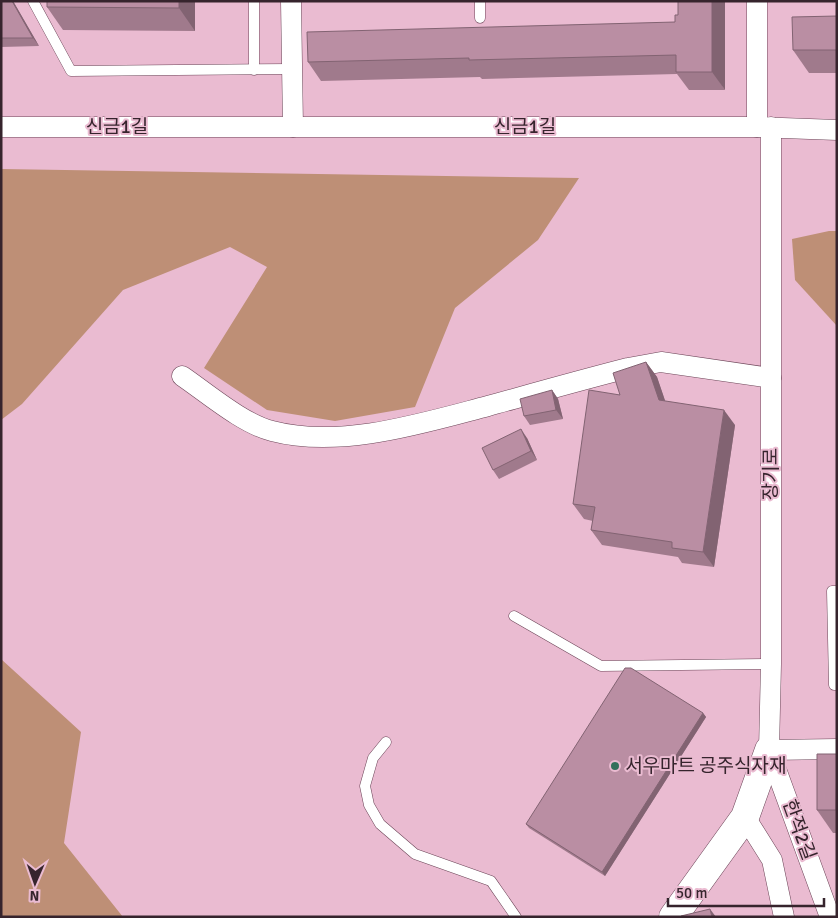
<svg xmlns="http://www.w3.org/2000/svg" width="838" height="918" font-family="Signika,'Noto Sans KR',sans-serif">
  <style>
    .green { fill: #be8f76 }
    .lines { fill: none; stroke-linecap: round; stroke-linejoin: round }
    .lane-casing { stroke: #6c4558; stroke-width: 11 }
    .street-casing { stroke: #6c4558; stroke-width: 21 }
    .secondary-casing { stroke: #6c4558; stroke-width: 29 }
    .lane { stroke: #fff; stroke-width: 10 }
    .street { stroke: #fff; stroke-width: 20 }
    .secondary { stroke: #fff; stroke-width: 28 }
    .wall { fill: #a07a8c }
    .shaded-wall { fill: #826372 }
    .building { fill: #ba8ea3; stroke: #826372 }
    .poi-dot { fill: #33705b; stroke: #eabbd1; stroke-width: 2 }
    .labels { text-anchor: middle; dominant-baseline: central; stroke-width: 4; stroke-linejoin: round; paint-order: stroke }
    .street-label { font-size: 19px; fill: #36242d; stroke: #eabbd1 }
    .poi-label { font-size: 19px; fill: #36242d; stroke: #eabbd1; text-anchor: start }
  </style>
  <rect width="100%" height="100%" fill="#eabbd1"/>
  <g class="green">
    <path d="M 1,169 L 579,178 L 538,240 L 455,308 L 415,407 L 335,421 L 267,410 L 204,368 L 267,267 L 230,247 L 123,290 L 22,404 L 1,420 Z"/>
    <path d="M 829,231 L 837,231 L 837,326 L 795,280 L 792,239 Z"/>
    <path d="M 1,659 L 81,732 L 64,843 L 123,917 L 1,917 Z"/>
  </g>
  <g class="lines">
    <defs>
      <g id="lane">
        <path d="M 33,1 L 71,71 L 292,69"/>
        <path d="M 480,1 L 480,18"/>
        <path d="M 254,70 L 254,1"/>
        <path d="M 837,591 L 832,591 L 834,685 L 837,685"/>
        <path d="M 514,616 L 601,666 L 771,664"/>
        <path d="M 386,742 L 373,758 L 365,786 L 369,805 L 380,824 L 415,854 L 491,881 L 516,917"/>
      </g>
      <g id="street">
        <path d="M 291,1 L 293,127"/>
        <path d="M 757,1 L 757,127"/>
        <path d="M 1,127 L 757,127 L 837,130"/>
        <path d="M 771,127 L 771,664 L 769,750 L 830,917"/>
        <path d="M 182,376 C 207,393 243,424 272,431 C 340,449 423,423 488,406 C 535,393 581,380 628,368 L 661,362 L 771,378"/>
        <path d="M 769,750 L 837,749"/>
        <path d="M 745,817 L 772,860 L 784,917"/>
      </g>
      <path id="secondary" d="M 673,917 L 745,817 L 769,750"/>
    </defs>
    <use href="#lane" class="lane-casing"/>
    <use href="#street" class="street-casing"/>
    <use href="#secondary" class="secondary-casing"/>
    <use href="#lane" class="lane"/>
    <use href="#street" class="street"/>
    <use href="#secondary" class="secondary"/>
  </g>
  <g class="wall">
    <path d="M 1,1 L 13,1 L 39,46 L 1,47 Z"/>
    <path d="M 47,1 L 195,1 L 195,31 L 63,30 L 47,7 Z"/>
    <path d="M 678,15 L 725,90 L 689,90 L 677,74 L 482,79 L 480,77 L 321,81 L 308,62 L 675,22 Z"/>
    <path d="M 837,16 L 837,73 L 809,73 L 793,50 Z"/>
    <path d="M 646,362 L 657,377 L 665,401 L 735,425 L 714,567 L 682,563 L 678,557 L 602,545 L 591,530 L 593,521 L 584,519 L 573,504 L 620,395 Z"/>
    <path d="M 552,390 L 558,399 L 563,419 L 530,425 L 524,416 Z"/>
    <path d="M 527,438 L 537,460 L 499,479 L 493,470 Z"/>
    <path d="M 703,713 L 706,717 L 605,876 L 529,828 L 526,824 Z"/>
    <path d="M 837,754 L 837,833 L 833,833 L 817,810 Z"/>
  </g>
  <g class="shaded-wall">
    <path d="M 12,1 L 13,1 L 39,46 L 33,38 Z"/>
    <path d="M 179,1 L 195,1 L 195,31 L 179,8 Z"/>
    <path d="M 712,1 L 725,1 L 725,90 L 712,72 Z"/>
    <path d="M 646,362 L 657,377 L 670,415 L 659,400 Z"/>
    <path d="M 552,390 L 558,399 L 563,419 L 556,410 Z"/>
    <path d="M 724,410 L 735,425 L 714,567 L 703,552 Z"/>
    <path d="M 521,429 L 527,438 L 537,460 L 531,451 Z"/>
    <path d="M 703,713 L 706,717 L 605,876 L 602,872 Z"/>
    <path d="M 710,909 L 716,917 L 712,917 Z"/>
  </g>
  <g class="building">
    <path d="M 1,1 L 12,1 L 33,38 L 1,38 Z"/>
    <path d="M 47,1 L 179,1 L 179,8 L 47,7 Z"/>
    <path d="M 678,1 L 712,1 L 712,72 L 676,72 L 676,55 L 469,60 L 469,58 L 308,62 L 307,32 L 675,22 L 675,15 L 678,15 Z"/>
    <path d="M 837,16 L 837,50 L 793,50 L 792,17 Z"/>
    <path d="M 646,362 L 659,400 L 724,410 L 703,552 L 672,548 L 672,542 L 591,530 L 595,507 L 573,504 L 589,390 L 620,395 L 613,373 Z"/>
    <path d="M 552,390 L 556,410 L 524,416 L 520,399 Z"/>
    <path d="M 521,429 L 531,451 L 493,470 L 482,448 Z"/>
    <path d="M 625,668 L 631,668 L 703,713 L 602,872 L 526,824 Z"/>
    <path d="M 817,754 L 837,754 L 836,810 L 817,810 Z"/>
    <path d="M 710,909 L 712,917 L 680,917 L 681,916 Z"/>
  </g>
  <circle class="poi-dot" cx="615" cy="766" r="5"/>
  <g class="labels">
    <g class="street-label">
      <text x="117" y="127">신금1길</text>
      <text x="525" y="127">신금1길</text>
      <text transform="translate(771 474) rotate(-90)">장기로</text>
      <text transform="translate(799 830) rotate(70)">한적2길</text>
    </g>
    <g class="poi-label">
      <text x="625" y="766">서우마트 공주식자재</text>
    </g>
  </g>
  <rect width="838" height="918" fill="none" stroke="#36242d" stroke-width="5"/>
  <g transform="translate(35 883) rotate(182)" stroke="#eabbd1" stroke-width="4" paint-order="stroke">
  <path d="M0-4L9 19L0 12L-9 19Z" fill="#36242d"/>
  <text y="-8" font-size="14" font-weight="bold" text-anchor="middle" fill="#36242d">N</text>
  </g>
  <path d="M668 898v8h156v-8" fill="none" stroke="#36242d" stroke-width="2.5"/>
  <text x="676" y="898" font-size="15" fill="#36242d" stroke="#eabbd1" stroke-width="4" paint-order="stroke">50 m</text>
</svg>
